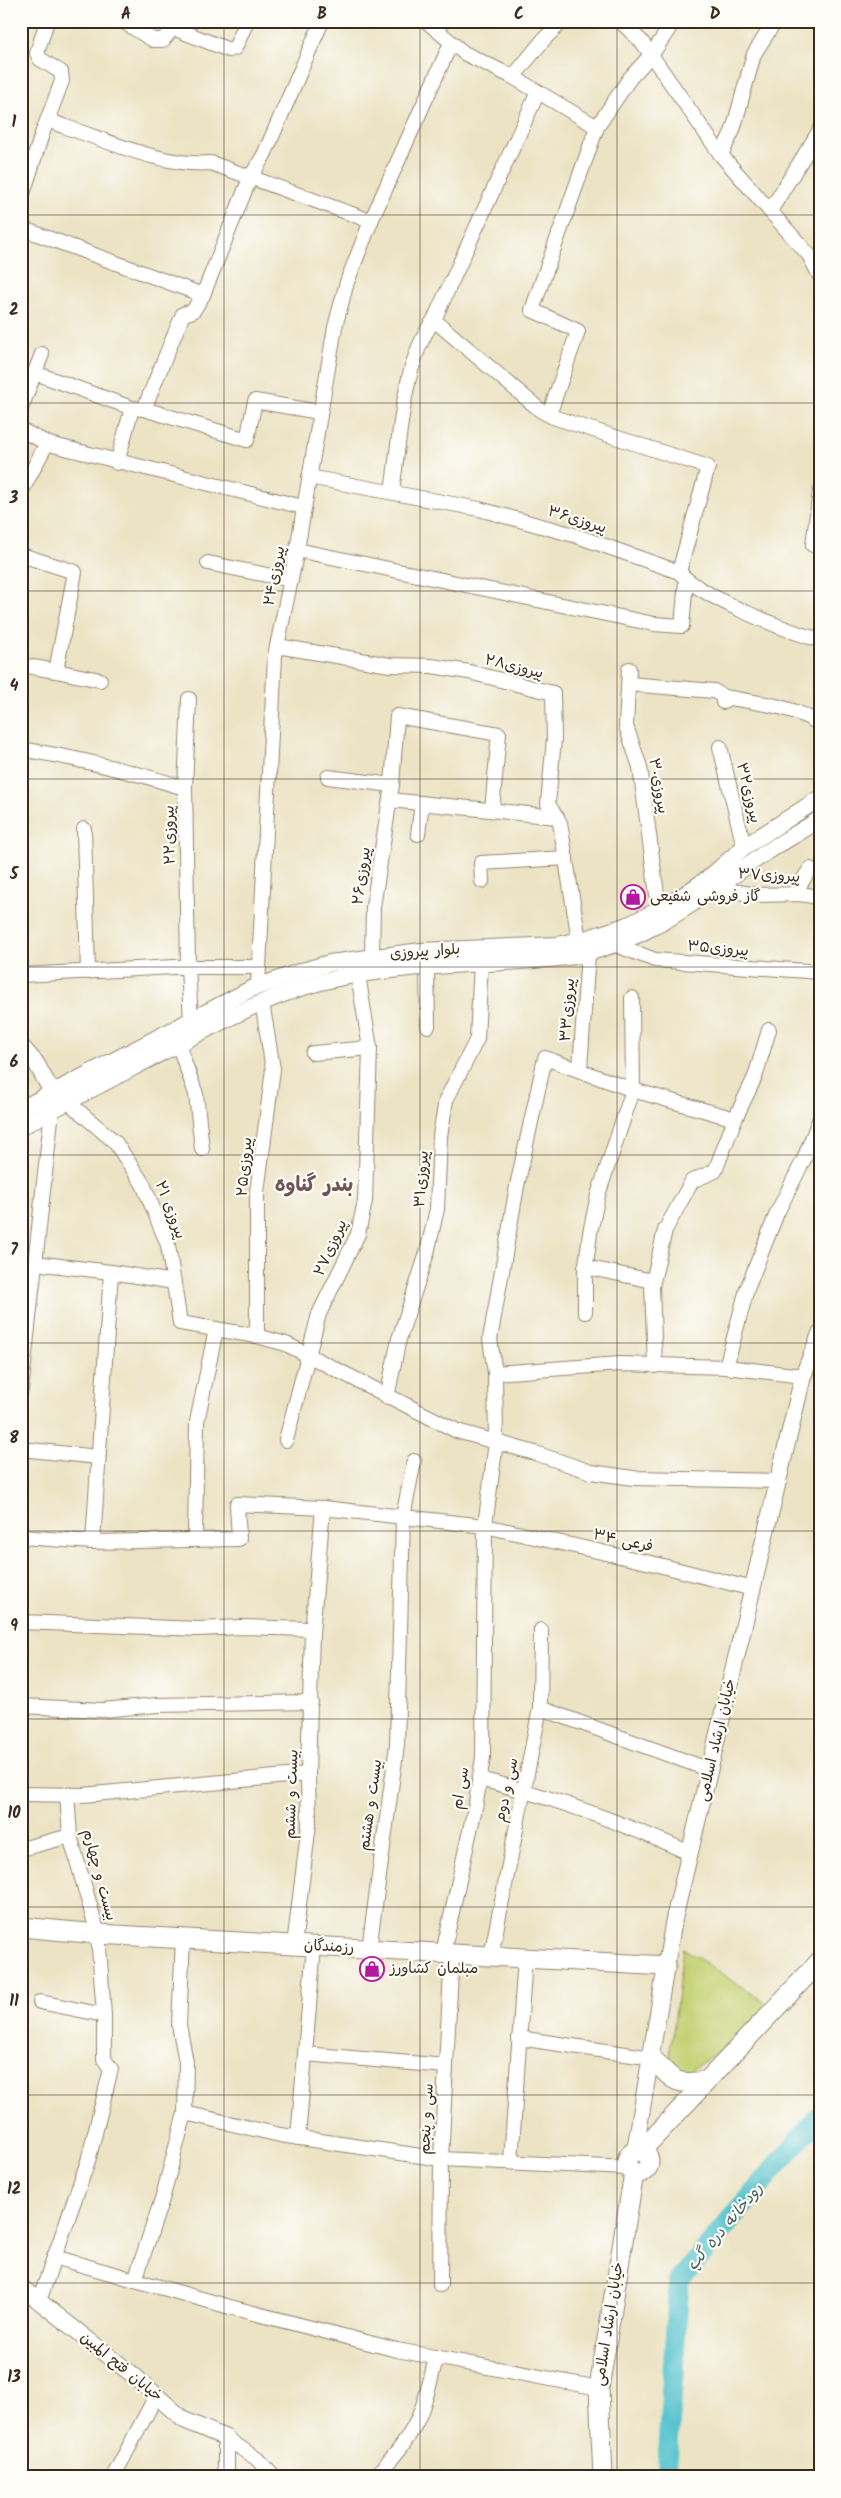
<svg xmlns="http://www.w3.org/2000/svg" width="841" height="2498" font-family="Kalam,'Playpen Sans Arabic',sans-serif">
  <style>
    .green { fill: #c3d172; stroke: #7f7e48 }
    .lines { fill: none; stroke-linecap: round; stroke-linejoin: round }
    .river { stroke: #56c3cd; stroke-width: 21 }
    .minor-casing { stroke: #948671; stroke-width: 16 }
    .tertiary-casing { stroke: #948671; stroke-width: 18 }
    .secondary-casing { stroke: #948671; stroke-width: 21 }
    .minor { stroke: #fff; stroke-width: 14 }
    .tertiary { stroke: #fff; stroke-width: 16 }
    .secondary { stroke: #fff; stroke-width: 19 }
    .grid { fill: none; stroke: #3b2a1e; stroke-width: 1; stroke-opacity: 0.55 }
    .labels { text-anchor: middle; dominant-baseline: central; stroke-width: 4.5; stroke-linejoin: round; paint-order: stroke }
    .street-label { font-size: 15px; fill: #3b2a1e; stroke: #fdfcf7 }
    .poi-label { font-size: 15px; fill: #3b2a1e; stroke: #fdfcf7; text-anchor: start }
    .water-label { font-size: 16px; font-style: italic; fill: #44605b; stroke: #fdfcf7 }
    .district-label { font-size: 20px; font-weight: bold; fill: #715555; stroke: #fdfcf7 }
    .neatline { fill: none; stroke: #3b2a1e; stroke-width: 2 }
    .grid-label { font-size: 16px; text-anchor: middle; font-weight: bold; fill: #3b2a1e }
  </style>
  <rect width="100%" height="100%" fill="#fdfcf7"/>
  <filter id="ink" filterUnits="userSpaceOnUse"><feTurbulence type="fractalNoise" baseFrequency=".02" numOctaves="2"/><feDisplacementMap in="SourceGraphic" scale="10" xChannelSelector="R" yChannelSelector="G"/><feConvolveMatrix kernelMatrix="1 2 1 2 8 2 1 2 1" color-interpolation-filters="sRGB"/></filter>
  <filter id="wash" filterUnits="userSpaceOnUse"><feTurbulence type="fractalNoise" baseFrequency=".0096" numOctaves="4" result="noise"/><feDisplacementMap in="SourceGraphic" scale="20" xChannelSelector="R" yChannelSelector="G"/><feGaussianBlur stdDeviation="1.12" result="paint"/><feColorMatrix in="noise" values="0 0 0 0 0 0 0 0 0 0 0 0 0 0 0 0 0 1.4 0 .05"/><feComposite in="paint" operator="in"/></filter>
  <g filter="url(#wash)">
    <rect width="100%" height="100%" fill="#ece3c4"/>
    <path class="green" d="M 683,1948 L 775,2009 L 689,2072 L 671,2065 L 669,2052 L 673,2033 Z"/>
    <g class="lines">
      <path class="river" d="M 666,2477 L 679,2281 L 820,2115"/>
    </g>
  </g>
  <g filter="url(#ink)">
    <g class="lines">
      <defs>
        <g id="minor">
          <path d="M 122,21 L 153,40 L 163,40 L 173,28 L 229,50 L 235,48 L 247,21"/>
          <path d="M 426,21 L 464,53 L 513,77 L 597,127"/>
          <path d="M 620,21 L 642,42 L 721,155 L 770,211"/>
          <path d="M 513,77 L 545,38 L 563,21"/>
          <path d="M 538,92 L 434,320 L 540,410 L 553,417 L 708,467 L 679,572"/>
          <path d="M 49,115 L 53,122 L 63,126 C 109,141 163,167 211,163 L 371,221"/>
          <path d="M 820,130 L 770,211 L 809,255 L 820,276"/>
          <path d="M 721,155 L 733,130 L 754,54 L 775,21"/>
          <path d="M 21,200 L 42,134 L 62,81 L 61,72 L 40,59 L 37,53 L 47,21"/>
          <path d="M 21,228 L 203,295"/>
          <path d="M 35,373 L 132,408"/>
          <path d="M 21,408 L 42,354"/>
          <path d="M 144,409 L 247,440 L 255,401 L 319,412"/>
          <path d="M 549,415 L 578,331 L 532,310 L 597,127 L 630,78 L 652,54 L 674,21"/>
          <path d="M 21,430 L 49,444 L 303,507"/>
          <path d="M 117,463 L 132,408 L 144,409 L 183,314 L 193,311 L 203,295 L 250,178 L 264,155 L 322,21"/>
          <path d="M 309,477 L 479,509 L 574,535 L 679,572 C 701,597 786,631 820,640"/>
          <path d="M 392,491 C 400,440 402,362 434,320"/>
          <path d="M 820,491 L 813,545 L 820,548"/>
          <path d="M 21,492 L 47,443"/>
          <path d="M 297,550 L 654,624 L 682,626 L 686,581"/>
          <path d="M 21,555 L 75,572 L 56,671 L 21,665"/>
          <path d="M 208,563 L 291,580"/>
          <path d="M 277,646 L 390,665 L 432,666 L 469,672 L 553,693 L 554,739 L 548,804 L 560,823 L 579,940"/>
          <path d="M 629,669 L 626,726 L 640,767 L 659,910"/>
          <path d="M 56,671 L 100,680"/>
          <path d="M 629,684 L 714,691 L 724,697"/>
          <path d="M 723,702 L 724,697 C 753,702 797,706 820,725"/>
          <path d="M 720,747 L 744,847"/>
          <path d="M 21,749 C 77,758 131,771 185,788 L 188,967 L 191,1021"/>
          <path d="M 328,777 L 392,785"/>
          <path d="M 185,788 L 189,699"/>
          <path d="M 390,800 L 557,817"/>
          <path d="M 84,829 L 88,972"/>
          <path d="M 418,834 L 422,803"/>
          <path d="M 482,881 L 481,863 L 566,858"/>
          <path d="M 716,888 L 756,895 L 799,894 L 820,897"/>
          <path d="M 794,894 L 810,869"/>
          <path d="M 616,945 L 655,960 L 820,972"/>
          <path d="M 372,956 L 373,907 L 392,785 L 397,716 L 499,734 L 492,810"/>
          <path d="M 427,967 L 428,1026"/>
          <path d="M 21,975 L 174,967 L 259,967"/>
          <path d="M 258,986 L 275,656 L 297,550 L 335,327 L 347,282 L 371,221 L 451,43"/>
          <path d="M 178,1044 L 196,1094 L 202,1149"/>
          <path d="M 313,1053 L 370,1048"/>
          <path d="M 580,1069 L 588,953"/>
          <path d="M 68,1102 L 115,1142 L 143,1184 L 168,1245 L 180,1323 L 257,1336 L 286,1344 L 457,1431 L 535,1453 L 591,1472 L 633,1478 L 779,1481"/>
          <path d="M 35,1263 L 111,1272 L 93,1542"/>
          <path d="M 585,1267 L 653,1281"/>
          <path d="M 111,1272 L 174,1282"/>
          <path d="M 585,1312 L 585,1273 L 590,1233 L 598,1195 L 633,1090 L 632,998"/>
          <path d="M 257,1336 L 257,1192 L 273,1069 L 262,1002"/>
          <path d="M 655,1366 L 652,1286 L 665,1230 L 692,1181 L 715,1171 L 735,1119 L 755,1077 L 769,1030"/>
          <path d="M 726,1367 L 747,1289 L 777,1213 L 804,1159 L 820,1118"/>
          <path d="M 495,1373 L 620,1364 L 726,1367 L 803,1376"/>
          <path d="M 21,1390 L 52,1110"/>
          <path d="M 387,1397 L 399,1339 L 427,1253 L 437,1209 L 440,1136 L 446,1100 L 477,1039 L 481,963"/>
          <path d="M 286,1440 L 319,1314 L 358,1234 L 365,1201 L 370,1048 L 358,975"/>
          <path d="M 21,1449 L 98,1457"/>
          <path d="M 21,1537 L 93,1542 L 239,1539 L 237,1504 L 323,1508 L 485,1526 L 651,1563 L 753,1589"/>
          <path d="M 195,1538 L 197,1422 L 216,1329"/>
          <path d="M 21,1622 L 199,1629 L 240,1627 L 312,1629"/>
          <path d="M 21,1706 L 102,1710 L 157,1705 L 311,1702"/>
          <path d="M 540,1708 L 710,1770"/>
          <path d="M 479,1779 C 552,1796 622,1823 690,1853"/>
          <path d="M 21,1794 L 83,1795 L 308,1774"/>
          <path d="M 21,1849 L 70,1836"/>
          <path d="M 294,1945 L 309,1824 L 308,1774 L 312,1633 L 323,1508"/>
          <path d="M 369,1949 L 397,1745 L 403,1517 L 414,1461"/>
          <path d="M 443,1953 L 476,1803 L 483,1757 L 485,1526 L 496,1442 L 495,1373 L 490,1339 L 517,1186 L 545,1058 L 633,1090 L 735,1119"/>
          <path d="M 491,1956 L 540,1708 L 541,1630"/>
          <path d="M 40,2002 L 104,2015"/>
          <path d="M 519,2038 L 652,2058"/>
          <path d="M 305,2054 L 446,2066"/>
          <path d="M 185,2113 L 280,2135 L 441,2159 L 628,2168"/>
          <path d="M 298,2138 L 314,1946"/>
          <path d="M 511,2161 L 525,1957"/>
          <path d="M 54,2257 L 230,2307 L 397,2350 L 599,2388"/>
          <path d="M 135,2280 L 163,2196 L 185,2113 L 186,2062 L 179,2025 L 183,1939"/>
          <path d="M 440,2285 L 441,2159 L 452,1954"/>
          <path d="M 39,2301 L 88,2161 L 111,2069 L 104,2059 L 104,2015 L 98,1934 L 70,1836 L 67,1794"/>
          <path d="M 226,2438 L 257,2459 L 274,2477"/>
          <path d="M 113,2477 L 156,2396"/>
          <path d="M 373,2477 C 414,2441 425,2409 436,2357"/>
        </g>
        <g id="tertiary">
          <path d="M 21,1046 L 36,1063 L 52,1092"/>
          <path d="M 21,1109 L 251,989 L 302,971 L 330,963 L 421,951 L 557,945 L 585,939 L 628,925 L 669,905 L 710,877 L 744,847 L 820,798"/>
          <path d="M 21,1127 C 68,1101 115,1077 161,1053 C 219,1023 274,991 338,978 C 416,962 496,966 575,956 C 648,940 695,902 755,860 C 776,845 799,833 820,819"/>
          <path d="M 635,2150 L 674,1919 L 803,1376 L 820,1334"/>
          <path d="M 21,2287 L 133,2375 L 184,2420 L 226,2438 L 226,2477"/>
        </g>
        <g id="secondary">
          <path d="M 21,1927 L 98,1934 L 666,1966"/>
          <path d="M 652,2058 C 673,2080 674,2086 705,2081"/>
          <path d="M 642,2150 L 820,1961"/>
          <circle cx="638" cy="2162" r="11"/>
          <path d="M 603,2477 L 599,2388 L 634,2173"/>
        </g>
      </defs>
      <use href="#minor" class="minor-casing"/>
      <use href="#tertiary" class="tertiary-casing"/>
      <use href="#secondary" class="secondary-casing"/>
      <use href="#minor" class="minor"/>
      <use href="#tertiary" class="tertiary"/>
      <use href="#secondary" class="secondary"/>
    </g>
  </g>
  <path class="grid" d="M 224,21 L 224,2477M 420,21 L 420,2477M 617,21 L 617,2477M 21,215 L 820,215M 21,403 L 820,403M 21,591 L 820,591M 21,779 L 820,779M 21,967 L 820,967M 21,1155 L 820,1155M 21,1343 L 820,1343M 21,1531 L 820,1531M 21,1719 L 820,1719M 21,1907 L 820,1907M 21,2095 L 820,2095M 21,2283 L 820,2283"/>
  <defs>
    <symbol id="shop-ring" viewBox="-11 -11 22 22"><circle r="9.5" fill="#fdfcf7" stroke="#b5179e" stroke-width="1.5"/><path d="M-5-2.5h2.3a2.7 3.5 0 0 1 5.4 0H5L5.5 6h-11ZM-1.5-2.5h3a1.5 2.3 0 0 0-3 0Z" fill="#b5179e"/></symbol>
  </defs>
  <g fill-rule="evenodd">
    <use href="#shop-ring" x="619" y="883" width="28" height="28"/>
    <use href="#shop-ring" x="358" y="1955" width="28" height="28"/>
  </g>
  <g class="labels">
    <g class="street-label">
      <text transform="translate(577 520) rotate(17)">پیروزی۳۶</text>
      <text transform="translate(275 576) rotate(-79)">پیروزی۲۴</text>
      <text transform="translate(514 667) rotate(14)">پیروزی۲۸</text>
      <text transform="translate(658 786) rotate(80)">پیروزی۳۰</text>
      <text transform="translate(748 793) rotate(76)">پیروزی۳۲</text>
      <text transform="translate(170 835) rotate(-91)">پیروزی۲۲</text>
      <text transform="translate(362 876) rotate(-82)">پیروزی۲۶</text>
      <text transform="translate(769 876) rotate(3)">پیروزی۳۷</text>
      <text transform="translate(718 949) rotate(5)">پیروزی۳۵</text>
      <text transform="translate(425 952) rotate(-4)">بلوار پیروزی</text>
      <text transform="translate(568 1010) rotate(-86)">پیروزی۳۳</text>
      <text transform="translate(245 1167) rotate(-85)">پیروزی۲۵</text>
      <text transform="translate(422 1179) rotate(-86)">پیروزی۳۱</text>
      <text transform="translate(170 1210) rotate(69)">پیروزی ۲۱</text>
      <text transform="translate(331 1248) rotate(-66)">پیروزی۲۷</text>
      <text transform="translate(623 1541) rotate(12)">فرعی ۳۴</text>
      <text transform="translate(717 1740) rotate(-77)">خیابان ارشاد اسلامی</text>
      <text transform="translate(461 1788) rotate(-80)">سی ام</text>
      <text transform="translate(507 1790) rotate(-78)">سی و دوم</text>
      <text transform="translate(292 1794) rotate(-88)">بیست و ششم</text>
      <text transform="translate(371 1805) rotate(-82)">بیست و هشتم</text>
      <text transform="translate(99 1875) rotate(75)">بیست و چهارم</text>
      <text transform="translate(329 1947) rotate(3)">رزمندگان</text>
      <text transform="translate(427 2119) rotate(-87)">سی و پنجم</text>
      <text transform="translate(609 2324) rotate(-81)">خیابان ارشاد اسلامی</text>
      <text transform="translate(121 2367) rotate(39)">خیابان فتح المبین</text>
    </g>
    <g class="poi-label">
      <text x="650" y="897">گاز فروشی شفیعی</text>
      <text x="390" y="1969">مبلمان کشاورز</text>
    </g>
    <g class="water-label">
      <text transform="translate(725 2227) rotate(-50)">رودخانه دره گپ</text>
    </g>
    <g class="district-label">
      <text x="314" y="1186">بندر گناوه</text>
    </g>
  </g>
  <rect width="841" height="2498" fill="none" stroke="#fdfcf7" stroke-width="55"/>
  <rect x="28" y="28" width="786" height="2442" class="neatline"/>
  <g class="grid-label">
    <text x="126" y="19">A</text>
    <text x="322" y="19">B</text>
    <text x="519" y="19">C</text>
    <text x="715" y="19">D</text>
    <text x="14" y="127">1</text>
    <text x="14" y="315">2</text>
    <text x="14" y="503">3</text>
    <text x="14" y="691">4</text>
    <text x="14" y="879">5</text>
    <text x="14" y="1067">6</text>
    <text x="14" y="1255">7</text>
    <text x="14" y="1443">8</text>
    <text x="14" y="1631">9</text>
    <text x="14" y="1818">10</text>
    <text x="14" y="2006">11</text>
    <text x="14" y="2194">12</text>
    <text x="14" y="2382">13</text>
  </g>
</svg>
